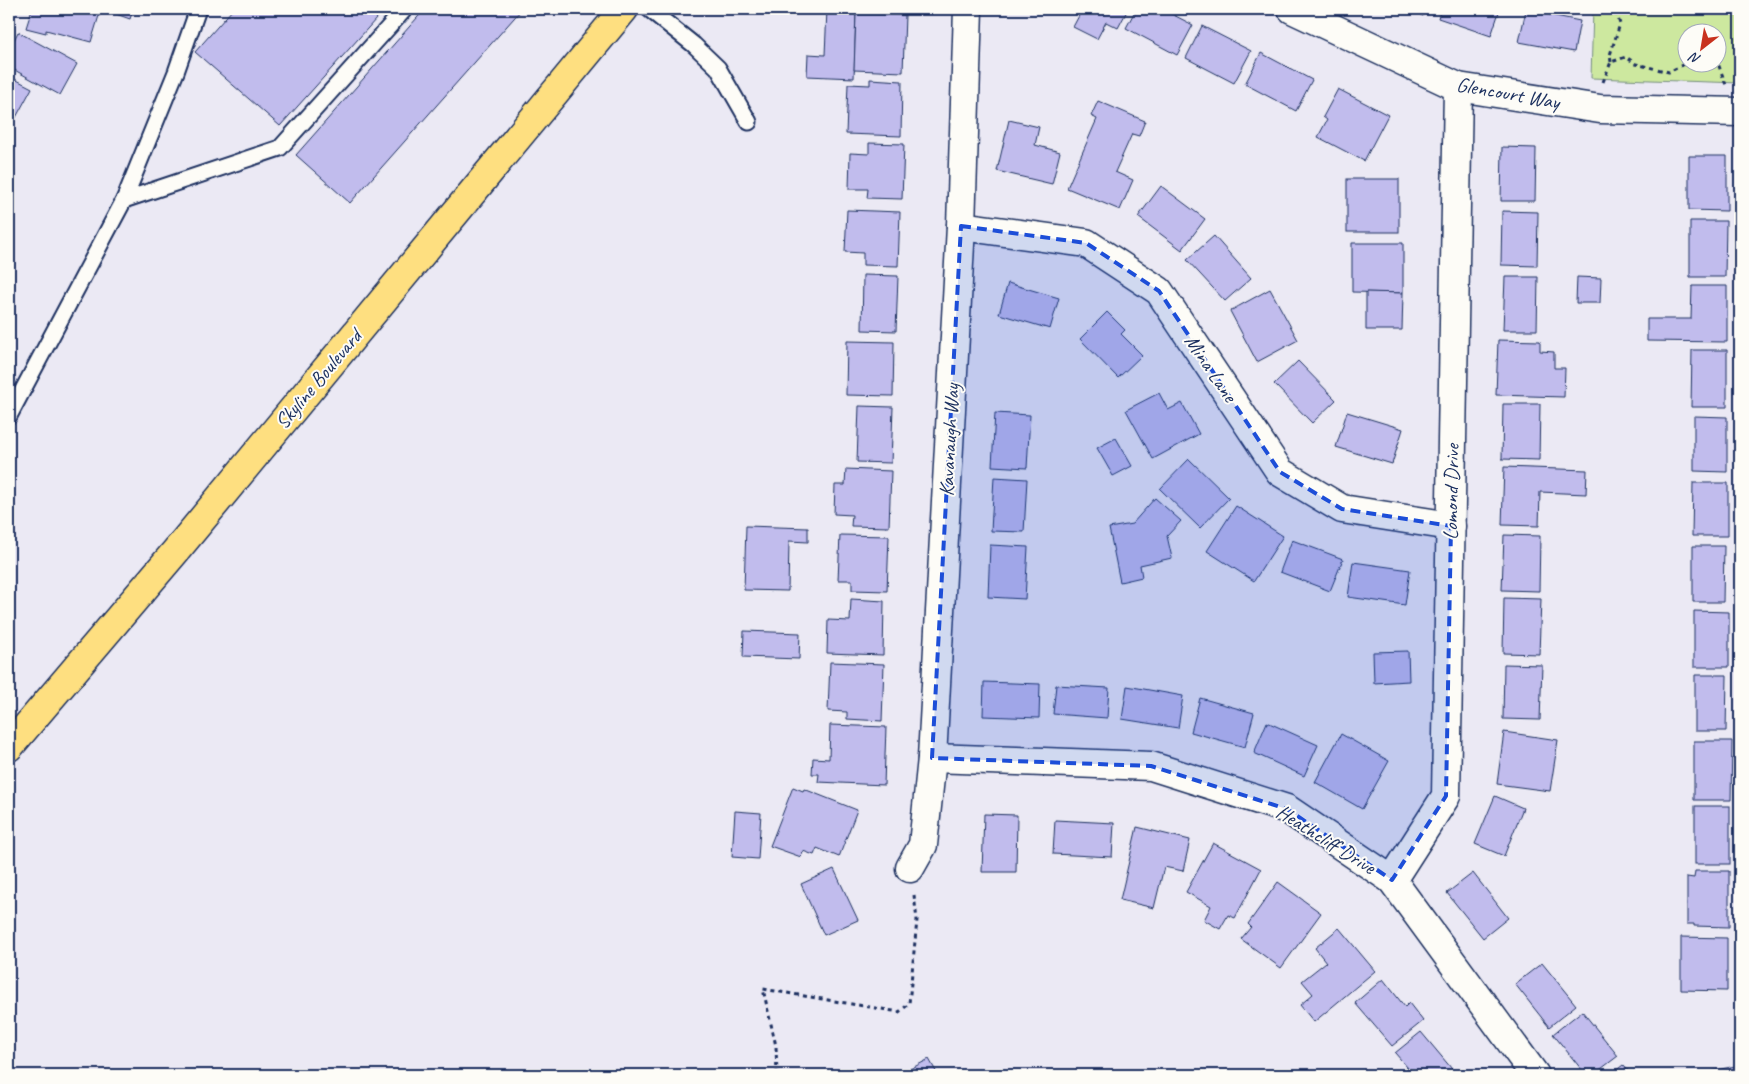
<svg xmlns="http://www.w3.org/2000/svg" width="1749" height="1084" font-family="Caveat,sans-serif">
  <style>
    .green { fill: #cde89f; stroke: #748c7e; fill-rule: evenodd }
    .building { fill: #c1bced; stroke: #1b2f5e }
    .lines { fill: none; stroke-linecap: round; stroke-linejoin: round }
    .lane-casing { stroke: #1b2f5e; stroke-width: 19 }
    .street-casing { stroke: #1b2f5e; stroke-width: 31 }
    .secondary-casing { stroke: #1b2f5e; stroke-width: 31 }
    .primary-casing { stroke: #1b2f5e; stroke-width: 31 }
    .path { stroke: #1b2f5e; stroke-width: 3; stroke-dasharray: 4 4; stroke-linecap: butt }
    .lane { stroke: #fdfcf7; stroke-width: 15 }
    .street { stroke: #fdfcf7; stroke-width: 28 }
    .secondary { stroke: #fdfcf7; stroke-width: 28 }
    .primary { stroke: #fedf80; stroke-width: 28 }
    .marked { fill: #1d4ed8; fill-opacity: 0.2; stroke: #1d4ed8; stroke-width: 4; stroke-dasharray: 10 6; stroke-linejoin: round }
    .labels { text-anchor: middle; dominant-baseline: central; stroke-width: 4; stroke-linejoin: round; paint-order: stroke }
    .street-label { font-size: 21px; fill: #1b2f5e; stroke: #fdfcf7 }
  </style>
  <rect width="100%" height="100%" fill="#ebe9f4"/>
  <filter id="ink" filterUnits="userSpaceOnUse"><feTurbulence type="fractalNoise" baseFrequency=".02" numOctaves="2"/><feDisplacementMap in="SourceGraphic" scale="10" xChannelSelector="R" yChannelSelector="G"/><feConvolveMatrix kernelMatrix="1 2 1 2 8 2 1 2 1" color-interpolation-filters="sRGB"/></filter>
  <g filter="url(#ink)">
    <path class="green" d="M 1593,9 L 1740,9 L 1740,83 L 1591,78 ZM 1686,32 L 1716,32 L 1716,62 L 1686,62 Z"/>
    <g class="building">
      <path d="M 32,9 L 101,9 L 91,42 L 46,30 L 46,33 L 26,28 Z"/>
      <path d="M 102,9 L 133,9 L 130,19 Z"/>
      <path d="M 233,9 L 385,9 L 280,126 L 195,52 Z"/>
      <path d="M 425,9 L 522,9 L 350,203 L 296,155 Z"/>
      <path d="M 827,9 L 856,9 L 854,78 L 807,76 L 808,54 L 825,55 Z"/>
      <path d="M 1080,9 L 1128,9 L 1118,28 L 1106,22 L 1097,39 L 1073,27 L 1082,10 Z"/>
      <path d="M 1136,9 L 1162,9 L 1193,25 L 1177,55 L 1126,28 Z"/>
      <path d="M 1407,9 L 1427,9 L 1423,16 Z"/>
      <path d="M 1441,9 L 1500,9 L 1491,36 L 1438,18 Z"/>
      <path d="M 1526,10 L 1580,21 L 1574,52 L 1519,42 Z"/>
      <path d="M 856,14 L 905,15 L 903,72 L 854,70 Z"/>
      <path d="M 1202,26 L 1251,51 L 1234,83 L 1186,58 Z"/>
      <path d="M 18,32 L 77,64 L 60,95 L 9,67 L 9,50 Z"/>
      <path d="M 1261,53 L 1312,80 L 1296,111 L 1245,84 Z"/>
      <path d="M 9,76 L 32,88 L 14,121 L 9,118 Z"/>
      <path d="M 870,79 L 902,81 L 901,136 L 846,134 L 848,84 L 870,85 Z"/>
      <path d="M 1338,89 L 1388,115 L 1364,161 L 1318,137 L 1327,120 L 1323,117 Z"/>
      <path d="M 1098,101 L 1145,121 L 1139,136 L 1132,134 L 1115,172 L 1133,180 L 1120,210 L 1067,188 L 1097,119 L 1091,116 Z"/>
      <path d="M 1009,120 L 1039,127 L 1035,145 L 1060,152 L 1052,184 L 997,171 Z"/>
      <path d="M 869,143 L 904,144 L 902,199 L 867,198 L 868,189 L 849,189 L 850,153 L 869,154 Z"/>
      <path d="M 1502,147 L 1536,148 L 1535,201 L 1501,201 Z"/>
      <path d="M 1689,156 L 1727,156 L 1727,211 L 1689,210 Z"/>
      <rect x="1347" y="179" width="52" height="53"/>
      <path d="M 1161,186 L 1205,219 L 1182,250 L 1138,217 Z"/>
      <path d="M 847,210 L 900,212 L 898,266 L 863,265 L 863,253 L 845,252 Z"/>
      <path d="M 1502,211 L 1538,212 L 1537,266 L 1501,265 Z"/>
      <path d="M 1690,221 L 1726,221 L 1725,277 L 1690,277 Z"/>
      <path d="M 1214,236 L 1251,278 L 1225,301 L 1187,260 Z"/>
      <path d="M 1352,243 L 1403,243 L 1403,293 L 1352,292 Z"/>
      <path d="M 863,275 L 898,276 L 896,331 L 862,330 Z"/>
      <path d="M 1505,277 L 1538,277 L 1537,330 L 1503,330 Z"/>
      <path d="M 1577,277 L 1601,278 L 1600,303 L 1576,303 Z"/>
      <path d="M 1008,283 L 1059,298 L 1050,329 L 999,314 Z"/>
      <path d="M 1692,286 L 1727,286 L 1727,342 L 1647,341 L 1647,319 L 1691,319 Z"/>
      <path d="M 1270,289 L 1298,340 L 1257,362 L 1230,311 Z"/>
      <path d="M 1366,292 L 1403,293 L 1402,330 L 1366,330 Z"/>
      <path d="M 1107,312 L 1125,330 L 1121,334 L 1142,355 L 1118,378 L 1080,339 Z"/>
      <path d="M 1498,340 L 1540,341 L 1540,351 L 1554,352 L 1554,368 L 1565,368 L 1564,397 L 1496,395 Z"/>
      <path d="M 847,341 L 894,342 L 893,396 L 846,395 Z"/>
      <path d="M 1692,350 L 1727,350 L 1727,407 L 1691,407 Z"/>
      <path d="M 1298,361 L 1336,400 L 1312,423 L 1274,384 Z"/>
      <path d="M 1159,393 L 1168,410 L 1182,403 L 1199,434 L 1153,459 L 1126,410 Z"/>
      <path d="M 1503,404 L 1540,404 L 1539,460 L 1502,459 Z"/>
      <path d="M 859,406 L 893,407 L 891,463 L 857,462 Z"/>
      <path d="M 1347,412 L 1403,429 L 1392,464 L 1336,447 Z"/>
      <path d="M 995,413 L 1030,415 L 1027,468 L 992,466 Z"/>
      <path d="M 1694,416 L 1727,417 L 1727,472 L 1694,471 Z"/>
      <path d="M 1116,438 L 1132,466 L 1113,476 L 1097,448 Z"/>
      <path d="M 1189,459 L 1229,498 L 1200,528 L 1160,489 Z"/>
      <path d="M 1504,467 L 1587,470 L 1586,494 L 1540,492 L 1539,526 L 1502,525 Z"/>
      <path d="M 846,469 L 891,471 L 889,527 L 851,526 L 852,515 L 834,514 L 835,485 L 845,485 Z"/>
      <path d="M 994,477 L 1027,479 L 1024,532 L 991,531 Z"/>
      <path d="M 1693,483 L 1728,483 L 1728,536 L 1692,536 Z"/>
      <path d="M 1155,498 L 1181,521 L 1167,536 L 1172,558 L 1140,565 L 1142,577 L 1120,582 L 1109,528 L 1132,524 Z"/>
      <path d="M 1236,506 L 1283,536 L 1254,581 L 1207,551 Z"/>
      <path d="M 746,526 L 808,528 L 808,542 L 789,541 L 788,591 L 744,590 Z"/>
      <path d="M 840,535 L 889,536 L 887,591 L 852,590 L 852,580 L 838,580 Z"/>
      <path d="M 1504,535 L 1540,536 L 1539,591 L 1502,590 Z"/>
      <path d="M 1292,540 L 1343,559 L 1330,591 L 1280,572 Z"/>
      <path d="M 990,545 L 1028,547 L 1025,599 L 988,597 Z"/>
      <path d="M 1693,546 L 1724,546 L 1723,602 L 1693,602 Z"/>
      <path d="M 1353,562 L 1410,570 L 1405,605 L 1348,597 Z"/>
      <path d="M 1504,598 L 1541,599 L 1539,654 L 1503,653 Z"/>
      <path d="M 851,599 L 884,601 L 883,655 L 827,653 L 828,620 L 850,621 Z"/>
      <path d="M 1694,611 L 1729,612 L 1729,667 L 1694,667 Z"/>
      <path d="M 744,631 L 800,633 L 799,659 L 743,657 Z"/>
      <path d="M 1408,651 L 1409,681 L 1374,683 L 1373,652 Z"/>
      <path d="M 830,662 L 884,664 L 882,721 L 847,719 L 847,712 L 828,711 Z"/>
      <path d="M 1504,664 L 1542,665 L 1540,720 L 1503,719 Z"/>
      <path d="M 1695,675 L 1727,675 L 1726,731 L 1695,731 Z"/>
      <path d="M 984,682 L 1040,684 L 1039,718 L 983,716 Z"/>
      <path d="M 1056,685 L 1109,688 L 1107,718 L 1053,714 Z"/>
      <path d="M 1127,686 L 1183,696 L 1178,728 L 1122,719 Z"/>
      <path d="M 1200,698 L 1254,713 L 1245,747 L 1191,732 Z"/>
      <path d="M 1267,722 L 1318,745 L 1304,776 L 1254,753 Z"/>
      <path d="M 830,725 L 886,727 L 884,785 L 818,782 L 819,774 L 812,774 L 813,758 L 829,759 Z"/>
      <path d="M 1504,732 L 1558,740 L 1550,791 L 1497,784 Z"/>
      <path d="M 1341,734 L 1389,761 L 1362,809 L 1315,782 Z"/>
      <path d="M 1694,741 L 1732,741 L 1731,800 L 1694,800 Z"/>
      <path d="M 793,787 L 803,791 L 804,789 L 857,810 L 839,857 L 817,848 L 814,855 L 803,851 L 801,857 L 770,846 Z"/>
      <path d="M 1495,796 L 1523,808 L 1504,856 L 1475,844 Z"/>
      <rect x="1695" y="806" width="35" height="58"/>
      <path d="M 735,811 L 761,813 L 758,859 L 732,857 Z"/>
      <path d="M 984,814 L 1017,815 L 1016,872 L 982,872 Z"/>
      <path d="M 1055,820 L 1114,823 L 1112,857 L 1053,854 Z"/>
      <path d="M 1137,827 L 1190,840 L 1183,871 L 1164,867 L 1154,908 L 1120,900 Z"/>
      <path d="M 1213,843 L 1261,869 L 1235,918 L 1228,915 L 1220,929 L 1204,920 L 1211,906 L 1186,892 Z"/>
      <path d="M 834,869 L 858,920 L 824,935 L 801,884 Z"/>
      <path d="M 1695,871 L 1729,871 L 1729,927 L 1694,926 L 1694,924 L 1687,924 L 1687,877 L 1694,878 Z"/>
      <path d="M 1473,873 L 1508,918 L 1483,938 L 1447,893 Z"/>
      <path d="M 1278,882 L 1321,913 L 1281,968 L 1241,939 L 1251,927 L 1248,924 Z"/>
      <path d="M 1339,928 L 1375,971 L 1314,1022 L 1300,1005 L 1313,994 L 1302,981 L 1326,962 L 1315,948 Z"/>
      <path d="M 1681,937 L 1727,938 L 1727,991 L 1681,990 Z"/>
      <path d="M 1542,963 L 1576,1005 L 1549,1027 L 1515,984 Z"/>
      <path d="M 1383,979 L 1405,1007 L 1409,1003 L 1423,1021 L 1392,1046 L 1355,1003 Z"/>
      <path d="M 1582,1011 L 1618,1056 L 1593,1075 L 1586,1075 L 1553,1034 Z"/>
      <path d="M 1421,1032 L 1457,1075 L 1414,1075 L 1395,1053 Z"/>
      <path d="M 929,1059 L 938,1075 L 899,1075 Z"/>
      <path d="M 1623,1065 L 1632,1075 L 1610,1075 Z"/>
      <path d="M 1740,1065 L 1740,1075 L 1714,1075 L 1712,1071 Z"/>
    </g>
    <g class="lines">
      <defs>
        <g id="lane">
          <path d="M 649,9 L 694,45 L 718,68 L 749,122"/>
          <path d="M 124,200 L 176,72 L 198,9"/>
          <path d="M 9,416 L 124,200 L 280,148 L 405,9"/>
        </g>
        <g id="street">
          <path d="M 961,226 L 1086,243 L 1159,291 L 1280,472 L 1342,509 L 1451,526"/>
          <path d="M 932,758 L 1151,766 L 1287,809 L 1392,880 L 1535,1075"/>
          <path d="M 910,868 L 923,845 L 932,758 L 961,226 L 968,9"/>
          <path d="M 1392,880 L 1446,796 L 1458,87"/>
        </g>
        <path id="secondary" d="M 1292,9 L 1458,87 L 1600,109 L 1740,112"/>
        <path id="primary" d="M 9,747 L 175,552 L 624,9"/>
      </defs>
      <use href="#lane" class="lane-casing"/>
      <use href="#street" class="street-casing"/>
      <use href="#secondary" class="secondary-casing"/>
      <use href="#primary" class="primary-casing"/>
      <g class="path">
        <path d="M 1716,58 L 1726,85"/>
        <path d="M 1611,62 L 1610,55 L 1620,24 L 1615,9"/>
        <path d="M 1603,82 L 1611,62 L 1626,57 L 1636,64 L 1669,72 L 1688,62"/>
        <path d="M 777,1075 L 776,1046 L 763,989 L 899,1012 L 909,1004 L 917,920 L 914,895"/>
      </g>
      <use href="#lane" class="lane"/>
      <use href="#street" class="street"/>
      <use href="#secondary" class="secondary"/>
      <use href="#primary" class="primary"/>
    </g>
  </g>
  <path class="marked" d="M 961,226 L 1086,243 L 1159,291 L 1280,472 L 1342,509 L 1451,526 L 1446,796 L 1392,880 L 1287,809 L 1151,766 L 932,758 Z"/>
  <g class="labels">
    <g class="street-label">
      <text transform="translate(1508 93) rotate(10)">Glencourt Way</text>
      <text transform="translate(1211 368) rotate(56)">Mina Lane</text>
      <text transform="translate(318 379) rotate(-50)">Skyline Boulevard</text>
      <text transform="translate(949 440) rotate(-87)">Kavanaugh Way</text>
      <text transform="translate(1451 492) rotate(-89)">Lomond Drive</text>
      <text transform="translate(1326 839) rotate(32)">Heathcliff Drive</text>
    </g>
  </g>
  <rect width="1749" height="1084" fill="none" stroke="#fdfcf7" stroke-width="30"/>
  <rect x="15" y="15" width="1719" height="1054" fill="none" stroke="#1b2f5e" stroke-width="2" filter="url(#ink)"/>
  <g transform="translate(1702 48) rotate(211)"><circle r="24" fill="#fdfcf7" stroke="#a3aaba"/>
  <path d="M0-4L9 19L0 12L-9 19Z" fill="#c8321e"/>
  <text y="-8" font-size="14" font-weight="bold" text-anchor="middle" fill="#1b2f5e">N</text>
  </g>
</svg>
